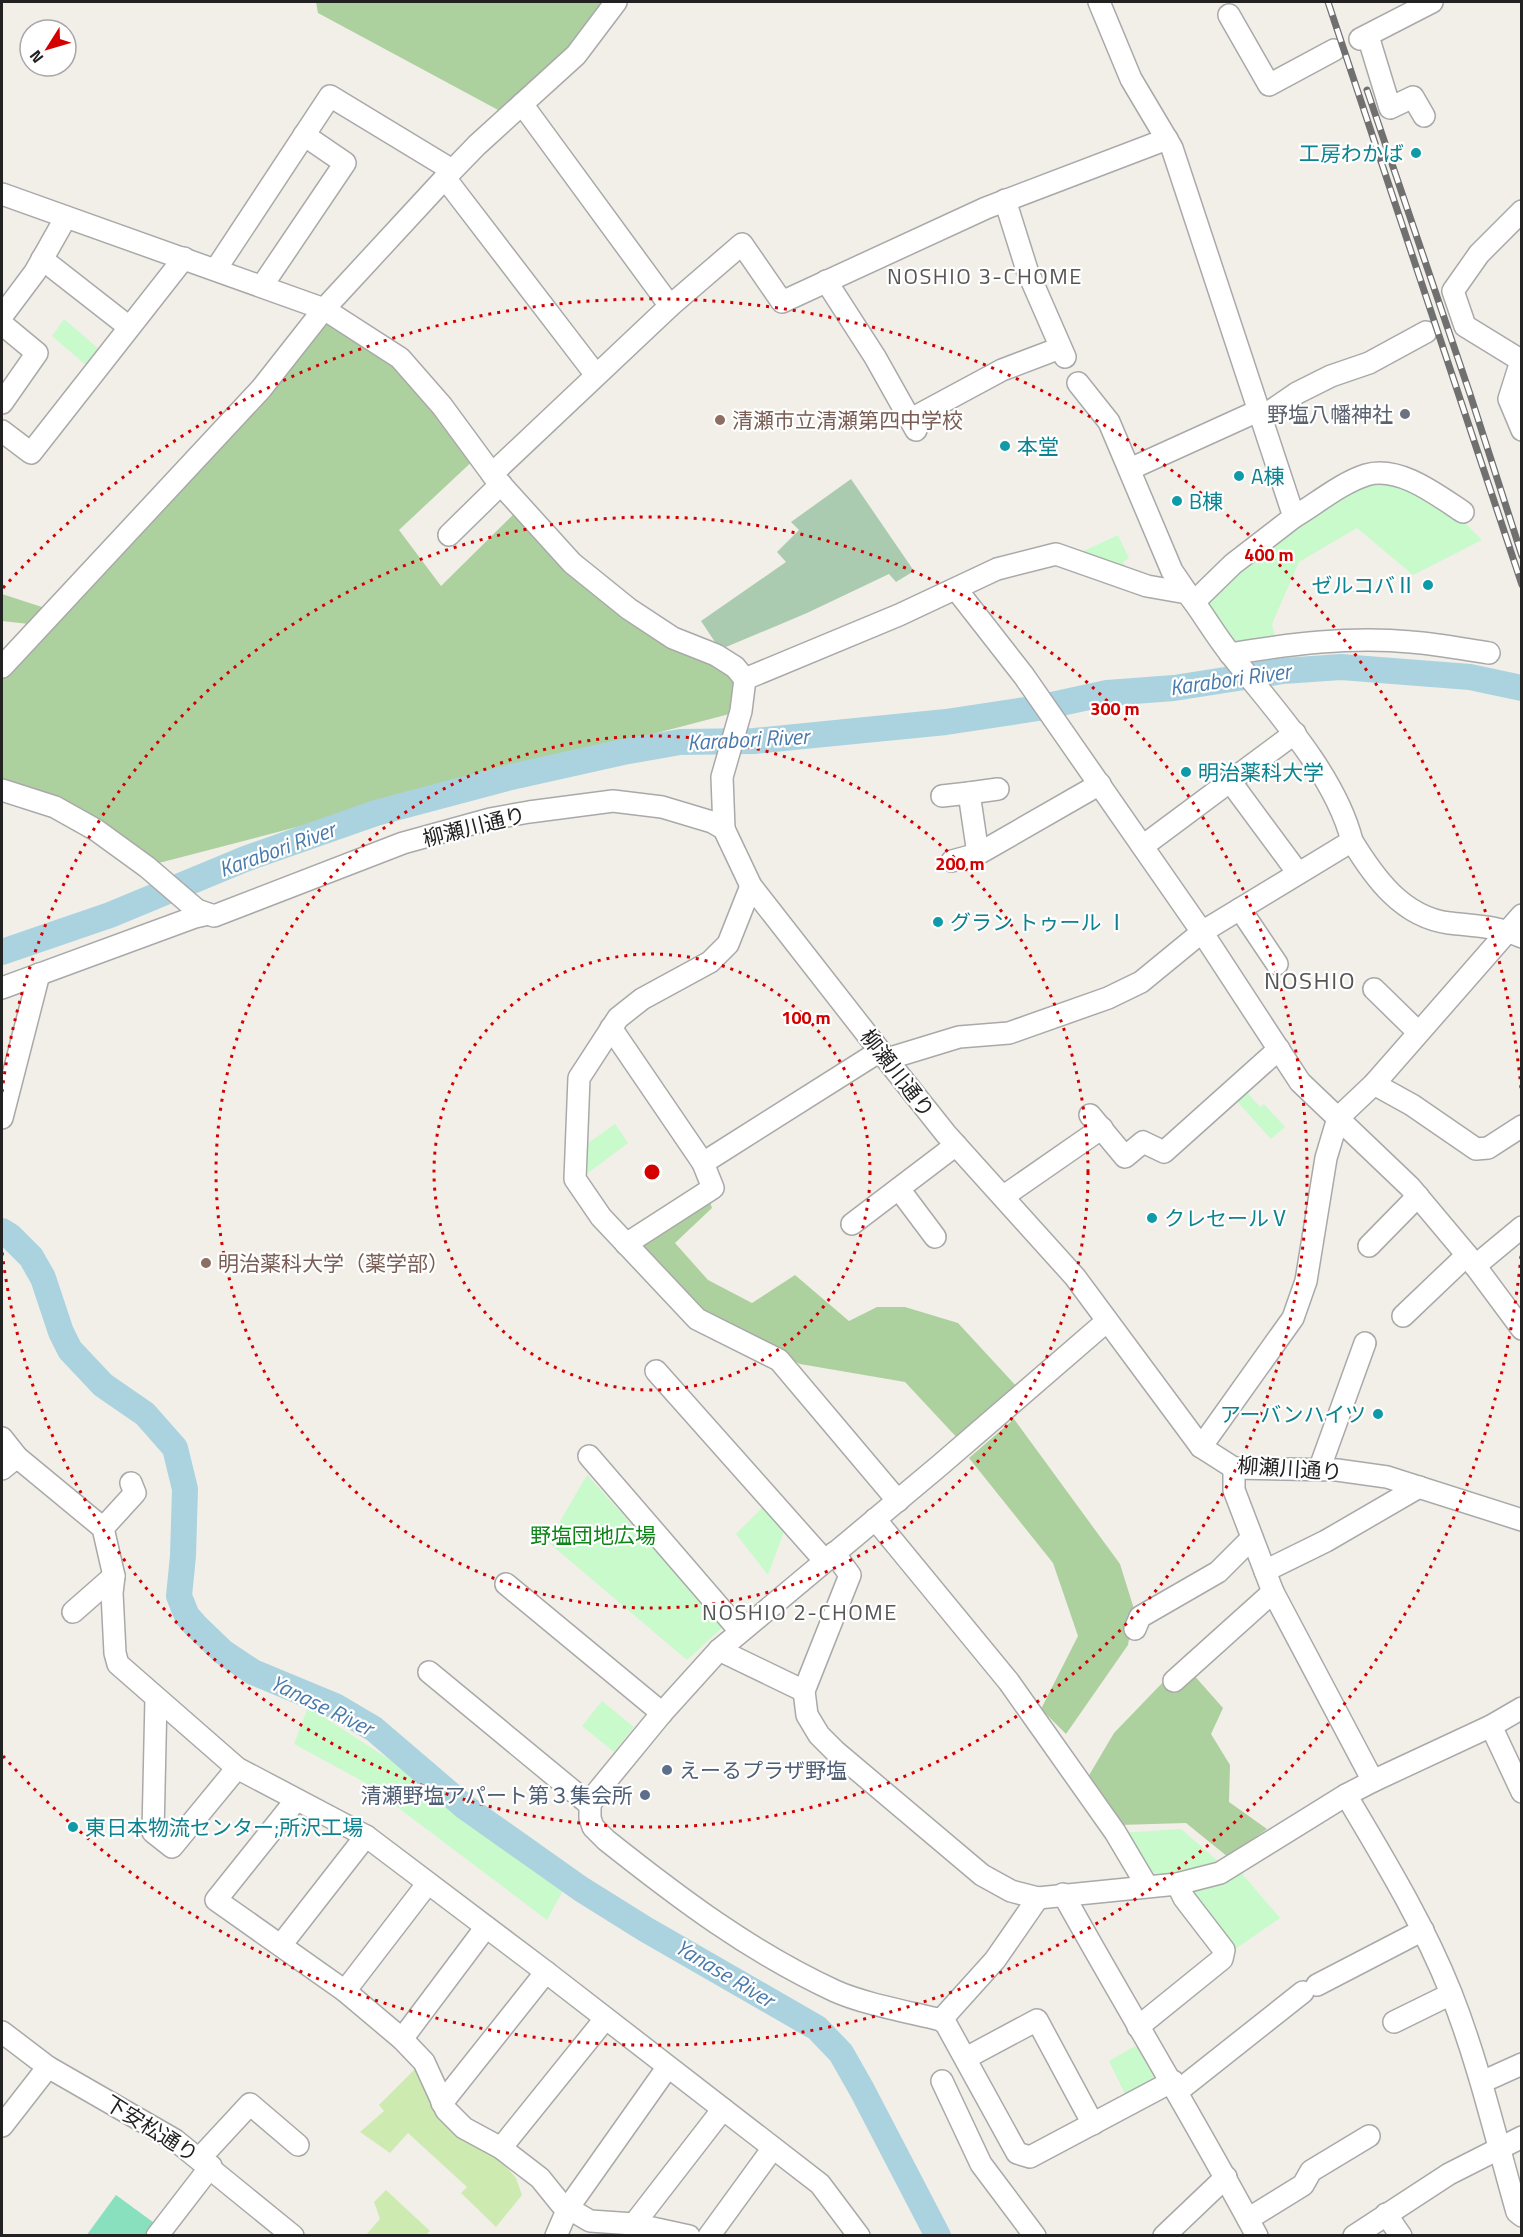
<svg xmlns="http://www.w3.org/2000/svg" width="1523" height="2237" font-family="'Titillium Web','Noto Sans JP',sans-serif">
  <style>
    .grass { fill: #cdebb0 }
    .forest { fill: #add19e }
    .cemetery { fill: #aacbaf }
    .park { fill: #c8facc }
    .pitch { fill: #88e0be }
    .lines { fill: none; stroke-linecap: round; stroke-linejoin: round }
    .river { stroke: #aad3df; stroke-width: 26 }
    .minor-casing { stroke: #a9a9a9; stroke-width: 24 }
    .minor { stroke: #fff; stroke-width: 21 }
    .rail-casing { stroke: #707070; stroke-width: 7 }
    .rail { stroke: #fff; stroke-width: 4.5; stroke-dasharray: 14; stroke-linecap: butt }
    .ring { fill: none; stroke: #d40000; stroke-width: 3; stroke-dasharray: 3 6 }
    .culture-dot { fill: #0f9aa8; stroke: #fff; stroke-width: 2 }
    .worship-dot { fill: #6b7280; stroke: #fff; stroke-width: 2 }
    .education-dot { fill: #8d6e63; stroke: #fff; stroke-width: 2 }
    .service-dot { fill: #5c6f8a; stroke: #fff; stroke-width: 2 }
    .labels { text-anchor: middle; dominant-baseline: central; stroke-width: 4.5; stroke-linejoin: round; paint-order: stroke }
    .culture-label { font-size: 21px; fill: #0d838f; stroke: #fff; text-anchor: start }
    .worship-label { font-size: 21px; fill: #5b616d; stroke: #fff; text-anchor: end }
    .education-label { font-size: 21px; fill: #785e54; stroke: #fff; text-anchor: start }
    .street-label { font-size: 21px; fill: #222; stroke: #fff }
    .park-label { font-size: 21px; fill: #0c8416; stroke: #fff }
    .service-label { font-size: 21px; fill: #4e5e75; stroke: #fff; text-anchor: start }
    .neighbourhood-label { font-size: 22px; letter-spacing: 1.5px; fill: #555; stroke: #fff }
    .water-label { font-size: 22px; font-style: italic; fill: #4a7aab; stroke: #fff }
    .quarter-label { font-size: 24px; letter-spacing: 1.5px; fill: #555; stroke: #fff }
    .centre { fill: #d40000; stroke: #fff; stroke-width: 3 }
    .ring-label { font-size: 18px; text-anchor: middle; font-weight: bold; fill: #d40000; stroke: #fff; stroke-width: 4.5; stroke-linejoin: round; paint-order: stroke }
  </style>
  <rect width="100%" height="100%" fill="#f2efe9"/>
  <g class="grass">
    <path d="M 419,2065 L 516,2178 L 522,2195 L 496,2227 L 461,2193 L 467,2187 L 408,2133 L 390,2153 L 360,2132 L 384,2111 L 379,2105 Z"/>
    <path d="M 386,2190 L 430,2231 L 426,2235 L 366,2235 L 380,2219 L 374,2202 Z"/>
  </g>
  <g class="forest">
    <path d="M 316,2 L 616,2 L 594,33 L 500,111 L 318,13 Z"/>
    <path d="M 324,309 L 400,358 L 478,456 L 399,530 L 441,586 L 521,507 L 572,563 L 735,667 L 741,711 L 155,864 L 2,790 L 2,667 Z"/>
    <path d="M 2,594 L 45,608 L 29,624 L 2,621 Z"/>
    <path d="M 709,1199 L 712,1208 L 675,1243 L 708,1280 L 752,1303 L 795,1275 L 849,1321 L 877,1307 L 905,1307 L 958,1323 L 1018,1388 L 961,1442 L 905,1382 L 800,1364 L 703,1312 L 637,1247 Z"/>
    <path d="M 1014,1419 L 1120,1564 L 1134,1609 L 1128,1645 L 1066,1734 L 1041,1709 L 1078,1636 L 1053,1563 L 969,1458 Z"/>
    <path d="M 1192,1673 L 1223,1708 L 1211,1734 L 1230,1765 L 1229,1802 L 1267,1829 L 1228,1857 L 1186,1823 L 1120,1825 L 1088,1777 L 1114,1733 L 1166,1679 Z"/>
  </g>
  <path class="cemetery" d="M 851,479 L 914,571 L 896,582 L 889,574 L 807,613 L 726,647 L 715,642 L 701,621 L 786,562 L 777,552 L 799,530 L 791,522 Z"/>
  <g class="park">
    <path d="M 64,319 L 107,356 L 94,372 L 52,336 Z"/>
    <path d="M 1385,474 L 1459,517 L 1482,540 L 1413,575 L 1357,528 L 1299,562 L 1272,624 L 1278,647 L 1230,654 L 1194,602 L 1281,524 Z"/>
    <path d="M 1118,535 L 1129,558 L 1123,562 L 1129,573 L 1075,555 Z"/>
    <path d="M 1244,1089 L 1260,1107 L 1264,1104 L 1285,1127 L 1271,1139 L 1234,1098 Z"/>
    <path d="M 615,1124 L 628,1143 L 588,1173 L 587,1144 Z"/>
    <path d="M 587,1475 L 724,1626 L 687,1660 L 548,1542 Z"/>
    <path d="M 767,1503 L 786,1526 L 768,1575 L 736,1534 Z"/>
    <path d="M 602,1701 L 634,1727 L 614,1752 L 582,1726 Z"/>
    <path d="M 308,1707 L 415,1776 L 565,1887 L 547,1920 L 364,1782 L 294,1744 Z"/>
    <path d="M 1181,1829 L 1219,1862 L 1181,1872 L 1155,1874 L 1119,1833 Z"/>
    <path d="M 1239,1870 L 1280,1918 L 1234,1950 L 1191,1897 L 1194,1888 Z"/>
    <path d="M 1137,2045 L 1155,2073 L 1153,2079 L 1125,2094 L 1109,2061 Z"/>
  </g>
  <path class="pitch" d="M 116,2195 L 157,2225 L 149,2235 L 86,2236 Z"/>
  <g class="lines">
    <g class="river">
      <path d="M 2,952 L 110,915 L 245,859 L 376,813 L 511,777 L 623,752 L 680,742 L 754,741 L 946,722 L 1038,708 L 1107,693 L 1174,688 L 1283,671 L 1341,667 L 1470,677 L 1522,688"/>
      <path d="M 2,1231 L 10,1236 L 31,1257 L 43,1278 L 61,1332 L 70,1350 L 103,1385 L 145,1414 L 175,1448 L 185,1489 L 183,1556 L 179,1596 L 187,1616 L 195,1625 L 223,1652 L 253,1672 L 335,1706 L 374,1729 L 465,1807 L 581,1889 L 645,1929 L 817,2028 L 841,2053 L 862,2090 L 938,2236"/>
    </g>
    <defs>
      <g id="minor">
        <path d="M 1099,2 L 1131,79 L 1172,148 L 1294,517 L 1233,564 L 1194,602 C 1207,620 1218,639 1232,656 C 1274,709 1335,774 1352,841 L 1202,932 L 1300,1082 L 1410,1187 L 1467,1255 L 1522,1329"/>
        <path d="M 1229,15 L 1269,85 L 1334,50"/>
        <path d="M 1368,36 L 1390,108 L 1413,97 L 1424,116"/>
        <path d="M 1360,39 L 1432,2"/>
        <path d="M 522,104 L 670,306"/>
        <path d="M 445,178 L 596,375"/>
        <path d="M 2,194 L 324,309 L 400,358 L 442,406 L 495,478 L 572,563 L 629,609 L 673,638 L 716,655 L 735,667 L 745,679 L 741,711 L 722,777 L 724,829"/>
        <path d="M 1005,200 L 1027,270 L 1065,357"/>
        <path d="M 1522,211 L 1479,254 L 1453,291 L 1465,326 L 1522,361"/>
        <path d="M 42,259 L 129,327"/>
        <path d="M 216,269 L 330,96 L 452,170"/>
        <path d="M 826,281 L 875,357 L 916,430"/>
        <path d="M 262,286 L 345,163 L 304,135"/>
        <path d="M 2,316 L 35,272 L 66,217"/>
        <path d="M 2,324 L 37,353 L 2,403"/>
        <path d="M 1521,361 L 1509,399 L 1522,430"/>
        <path d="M 1078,383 L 1109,422 L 1172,571 L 1187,593"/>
        <path d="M 1262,417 L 1297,393 L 1331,376 L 1369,363 L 1426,332"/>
        <path d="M 911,419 L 1002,370 L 1060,348"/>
        <path d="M 2,431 L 31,453 L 184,258"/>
        <path d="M 1130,469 L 1260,410"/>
        <path d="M 492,474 L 670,306 L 742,244 L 782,302 L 986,208 L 1167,139"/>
        <path d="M 1294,517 C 1316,504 1341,483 1366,475 C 1399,465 1437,495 1463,512"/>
        <path d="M 449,535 L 501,484"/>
        <path d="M 1230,654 C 1290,644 1351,636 1411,642 C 1437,644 1463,649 1489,653"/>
        <path d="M 2,667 L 261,389 L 324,309 L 445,178 L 477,145 L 576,55 L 616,2"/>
        <path d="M 745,679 L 899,615 L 997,569 L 1056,554 L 1147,586 L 1187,593 L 1194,602"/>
        <path d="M 1230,781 L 1298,873"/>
        <path d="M 2,790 L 55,807 L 96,830 L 147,867 L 197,910 L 214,916 L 403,843 L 490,819 L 529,812 L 613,801 L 662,807 L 712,822 L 724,829 L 751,886 L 880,1051 L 946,1134 L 1075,1277 L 1201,1447 L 1234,1468 L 1337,1470 L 1387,1477 L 1522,1520"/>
        <path d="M 969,793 L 998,789"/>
        <path d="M 942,796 L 969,793 L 978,854"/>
        <path d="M 1352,841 C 1374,877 1402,917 1449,923 C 1475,926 1497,926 1522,937"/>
        <path d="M 1143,846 L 1295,733"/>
        <path d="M 952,861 L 978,854 L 1100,784"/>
        <path d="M 751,886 L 728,944 L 710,962 L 642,999 L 618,1018 L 579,1078 L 575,1179 L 601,1217 L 697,1319 L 779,1360 L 898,1501"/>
        <path d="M 1240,909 L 1277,964"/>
        <path d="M 2,988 L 195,917 L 208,914"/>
        <path d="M 1374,989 L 1418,1032"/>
        <path d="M 611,1028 L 703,1163"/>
        <path d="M 887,1059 L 959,1037 L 1009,1033 L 1108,998 L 1141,982 L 1202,932 L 1024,676 L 956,589"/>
        <path d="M 1374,1084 L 1412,1105 L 1476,1149 L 1488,1148 L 1522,1126"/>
        <path d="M 1090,1115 L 1125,1157 L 1143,1142 L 1164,1152 L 1279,1049"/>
        <path d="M 2,1118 L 39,974"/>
        <path d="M 899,1189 L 935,1237"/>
        <path d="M 1004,1196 L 1102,1128"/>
        <path d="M 852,1224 L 956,1145"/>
        <path d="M 626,1244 L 713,1188 L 703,1163 L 880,1051"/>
        <path d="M 1369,1246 L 1418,1196"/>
        <path d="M 1475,1266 L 1522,1227"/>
        <path d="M 1403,1316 L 1467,1255"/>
        <path d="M 1107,1321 L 939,1466 L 719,1650 L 662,1713 L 598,1791 L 590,1805 L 590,1818 L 593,1827 L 606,1840 C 679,1898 749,1951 835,1991 C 864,2004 909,2012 941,2020 L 946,2024 L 1017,2153 L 1030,2157 L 1173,2081"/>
        <path d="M 656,1371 L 825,1561"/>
        <path d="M 2,1438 L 17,1457 L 103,1528 L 114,1576 L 112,1593 L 115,1653 L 118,1664 L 237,1768 L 366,1836 L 546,1972 L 820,2184 L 859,2236"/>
        <path d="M 1201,1447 L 1293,1318 L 1306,1281 L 1326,1158 L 1338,1118 L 1374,1084 L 1522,915"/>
        <path d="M 589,1456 L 740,1631"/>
        <path d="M 1234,1468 L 1234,1490 L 1273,1592 L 1373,1781 L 1346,1795 C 1384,1859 1423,1923 1451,1993 C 1479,2064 1496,2139 1517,2212 L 1522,2216"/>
        <path d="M 2,1469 L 17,1457"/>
        <path d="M 1319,1470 L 1365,1343"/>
        <path d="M 875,1519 L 1009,1682 L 1115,1832 L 1147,1886"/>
        <path d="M 103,1528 L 135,1493 L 131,1483"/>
        <path d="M 834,1553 L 850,1575 L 804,1691 L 807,1715 L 819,1735 L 835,1751 L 982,1875 L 1011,1891 L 1038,1898 L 1177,1884 L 1220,1873 L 1346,1795"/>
        <path d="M 1265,1571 L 1326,1541 L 1419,1487"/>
        <path d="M 506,1584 L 662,1713"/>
        <path d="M 73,1612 L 114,1576"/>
        <path d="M 1135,1629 L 1140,1617 L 1218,1572 L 1252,1538"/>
        <path d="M 719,1650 L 804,1691"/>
        <path d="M 429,1672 L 590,1805"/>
        <path d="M 1174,1681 L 1273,1592"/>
        <path d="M 156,1698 L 153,1832 L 172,1847 L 237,1768"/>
        <path d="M 1491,1726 L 1522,1792"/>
        <path d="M 1373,1781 L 1491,1726 L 1522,1708"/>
        <path d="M 296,1800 L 216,1900 L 345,1991 L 402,2039 L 424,2062 L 446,2110 L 464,2128 L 501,2148 L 540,2178 L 561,2204 L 590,2221 L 634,2224 L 689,2236"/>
        <path d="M 1063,1894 C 1127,2009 1195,2120 1257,2236"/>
        <path d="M 281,1945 L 366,1836"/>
        <path d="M 1317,1985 L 1423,1930"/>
        <path d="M 345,1991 L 428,1883"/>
        <path d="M 941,2020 L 995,1960 L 1038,1898"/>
        <path d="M 1394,2022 L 1451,1994"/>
        <path d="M 1138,2027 L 1222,1959 L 1224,1950 L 1184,1898 L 1177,1884"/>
        <path d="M 2,2032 L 48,2067 L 175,2140 L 293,2236"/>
        <path d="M 402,2039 L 486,1927"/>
        <path d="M 966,2058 L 1037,2020 L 1093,2124"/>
        <path d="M 942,2081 L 981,2164 L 1035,2236"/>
        <path d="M 1482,2082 L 1522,2064"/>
        <path d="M 1178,2091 L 1303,1992"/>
        <path d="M 442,2103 L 546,1972"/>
        <path d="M 2,2126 L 48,2067"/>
        <path d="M 501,2148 L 605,2019"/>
        <path d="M 200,2158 L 250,2104 L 298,2145"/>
        <path d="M 1386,2214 L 1401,2236"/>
        <path d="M 1248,2219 L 1303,2185 L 1311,2171 L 1369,2136"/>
        <path d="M 634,2224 L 723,2109"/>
        <path d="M 157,2236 L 211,2166"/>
        <path d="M 556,2236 L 568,2208 L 667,2068"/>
        <path d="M 709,2236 L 773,2148"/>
        <path d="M 1164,2236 L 1226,2177"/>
        <path d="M 1354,2236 L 1449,2174 L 1522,2137"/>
      </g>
    </defs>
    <use href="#minor" class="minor-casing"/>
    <use href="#minor" class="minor"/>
    <defs>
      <g id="rail">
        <path d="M 1328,2 L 1522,585"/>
        <path d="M 1367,90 L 1470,394 L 1522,556"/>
      </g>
    </defs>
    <use href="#rail" class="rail-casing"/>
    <use href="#rail" class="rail"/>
  </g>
  <g class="ring">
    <circle cx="652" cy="1172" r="218"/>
    <circle cx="652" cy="1172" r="436"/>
    <path d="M2 1092A655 655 0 1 1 2 1252"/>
    <path d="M1521 1256A873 873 0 0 1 3 1756M3 588A873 873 0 0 1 1521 1088"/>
  </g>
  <g class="culture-dot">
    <circle cx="1416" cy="153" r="6"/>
    <circle cx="1005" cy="446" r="6"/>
    <circle cx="1239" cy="476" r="6"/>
    <circle cx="1177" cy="501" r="6"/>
    <circle cx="1428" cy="585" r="6"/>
    <circle cx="1186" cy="772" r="6"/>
    <circle cx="938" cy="922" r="6"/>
    <circle cx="1152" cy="1218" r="6"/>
    <circle cx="1378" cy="1414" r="6"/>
    <circle cx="73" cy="1827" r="6"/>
  </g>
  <circle class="worship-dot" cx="1405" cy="414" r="6"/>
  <g class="education-dot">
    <circle cx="720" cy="420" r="6"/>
    <circle cx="206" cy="1263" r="6"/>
  </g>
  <g class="service-dot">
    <circle cx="667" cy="1770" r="6"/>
    <circle cx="645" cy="1795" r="6"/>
  </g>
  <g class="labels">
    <g class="culture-label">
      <text x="1404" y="153" text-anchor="end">工房わかば</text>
      <text x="1017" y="446">本堂</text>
      <text x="1251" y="476">A棟</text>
      <text x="1189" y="501">B棟</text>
      <text x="1416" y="585" text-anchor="end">ゼルコバⅡ</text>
      <text x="1198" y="772">明治薬科大学</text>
      <text x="950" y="922">グラン トゥール Ⅰ</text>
      <text x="1164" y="1218">クレセールⅤ</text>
      <text x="1366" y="1414" text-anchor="end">アーバンハイツ</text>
      <text x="85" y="1827">東日本物流センター;所沢工場</text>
    </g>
    <g class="worship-label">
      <text x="1393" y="414">野塩八幡神社</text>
    </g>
    <g class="education-label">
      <text x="732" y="420">清瀬市立清瀬第四中学校</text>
      <text x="218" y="1263">明治薬科大学（薬学部）</text>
    </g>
    <g class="street-label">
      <text transform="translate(474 826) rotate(-14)">柳瀬川通り</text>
      <text transform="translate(898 1073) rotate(52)">柳瀬川通り</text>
      <text transform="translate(1290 1468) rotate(4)">柳瀬川通り</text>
      <text transform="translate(152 2128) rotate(32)">下安松通り</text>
    </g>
    <g class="park-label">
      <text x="593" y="1535">野塩団地広場</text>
    </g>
    <g class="service-label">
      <text x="679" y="1770">えーるプラザ野塩</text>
      <text x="633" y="1795" text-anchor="end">清瀬野塩アパート第３集会所</text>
    </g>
    <g class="neighbourhood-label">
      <text x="985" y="276">NOSHIO 3-CHOME</text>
      <text x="800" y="1612">NOSHIO 2-CHOME</text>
    </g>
    <g class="water-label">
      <text transform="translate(1230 679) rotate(-8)">Karabori River</text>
      <text transform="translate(748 739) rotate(-3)">Karabori River</text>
      <text transform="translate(277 849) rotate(-20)">Karabori River</text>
      <text transform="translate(322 1705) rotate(26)">Yanase River</text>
      <text transform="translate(725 1973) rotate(31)">Yanase River</text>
    </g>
    <g class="quarter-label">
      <text x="1310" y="980">NOSHIO</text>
    </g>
  </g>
  <circle cx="652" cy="1172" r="9" class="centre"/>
  <g class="ring-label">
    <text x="1269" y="561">400 m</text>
    <text x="1115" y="715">300 m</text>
    <text x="960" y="870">200 m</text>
    <text x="806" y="1024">100 m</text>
  </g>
  <rect width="1523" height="2237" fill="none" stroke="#222222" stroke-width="6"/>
  <g transform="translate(48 48) rotate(233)"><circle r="28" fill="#ffffff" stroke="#a7a7a7" stroke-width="1.5"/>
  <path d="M0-4.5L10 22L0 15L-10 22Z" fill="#d40000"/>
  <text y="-9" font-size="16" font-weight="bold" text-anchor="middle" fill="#222222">N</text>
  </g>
</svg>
